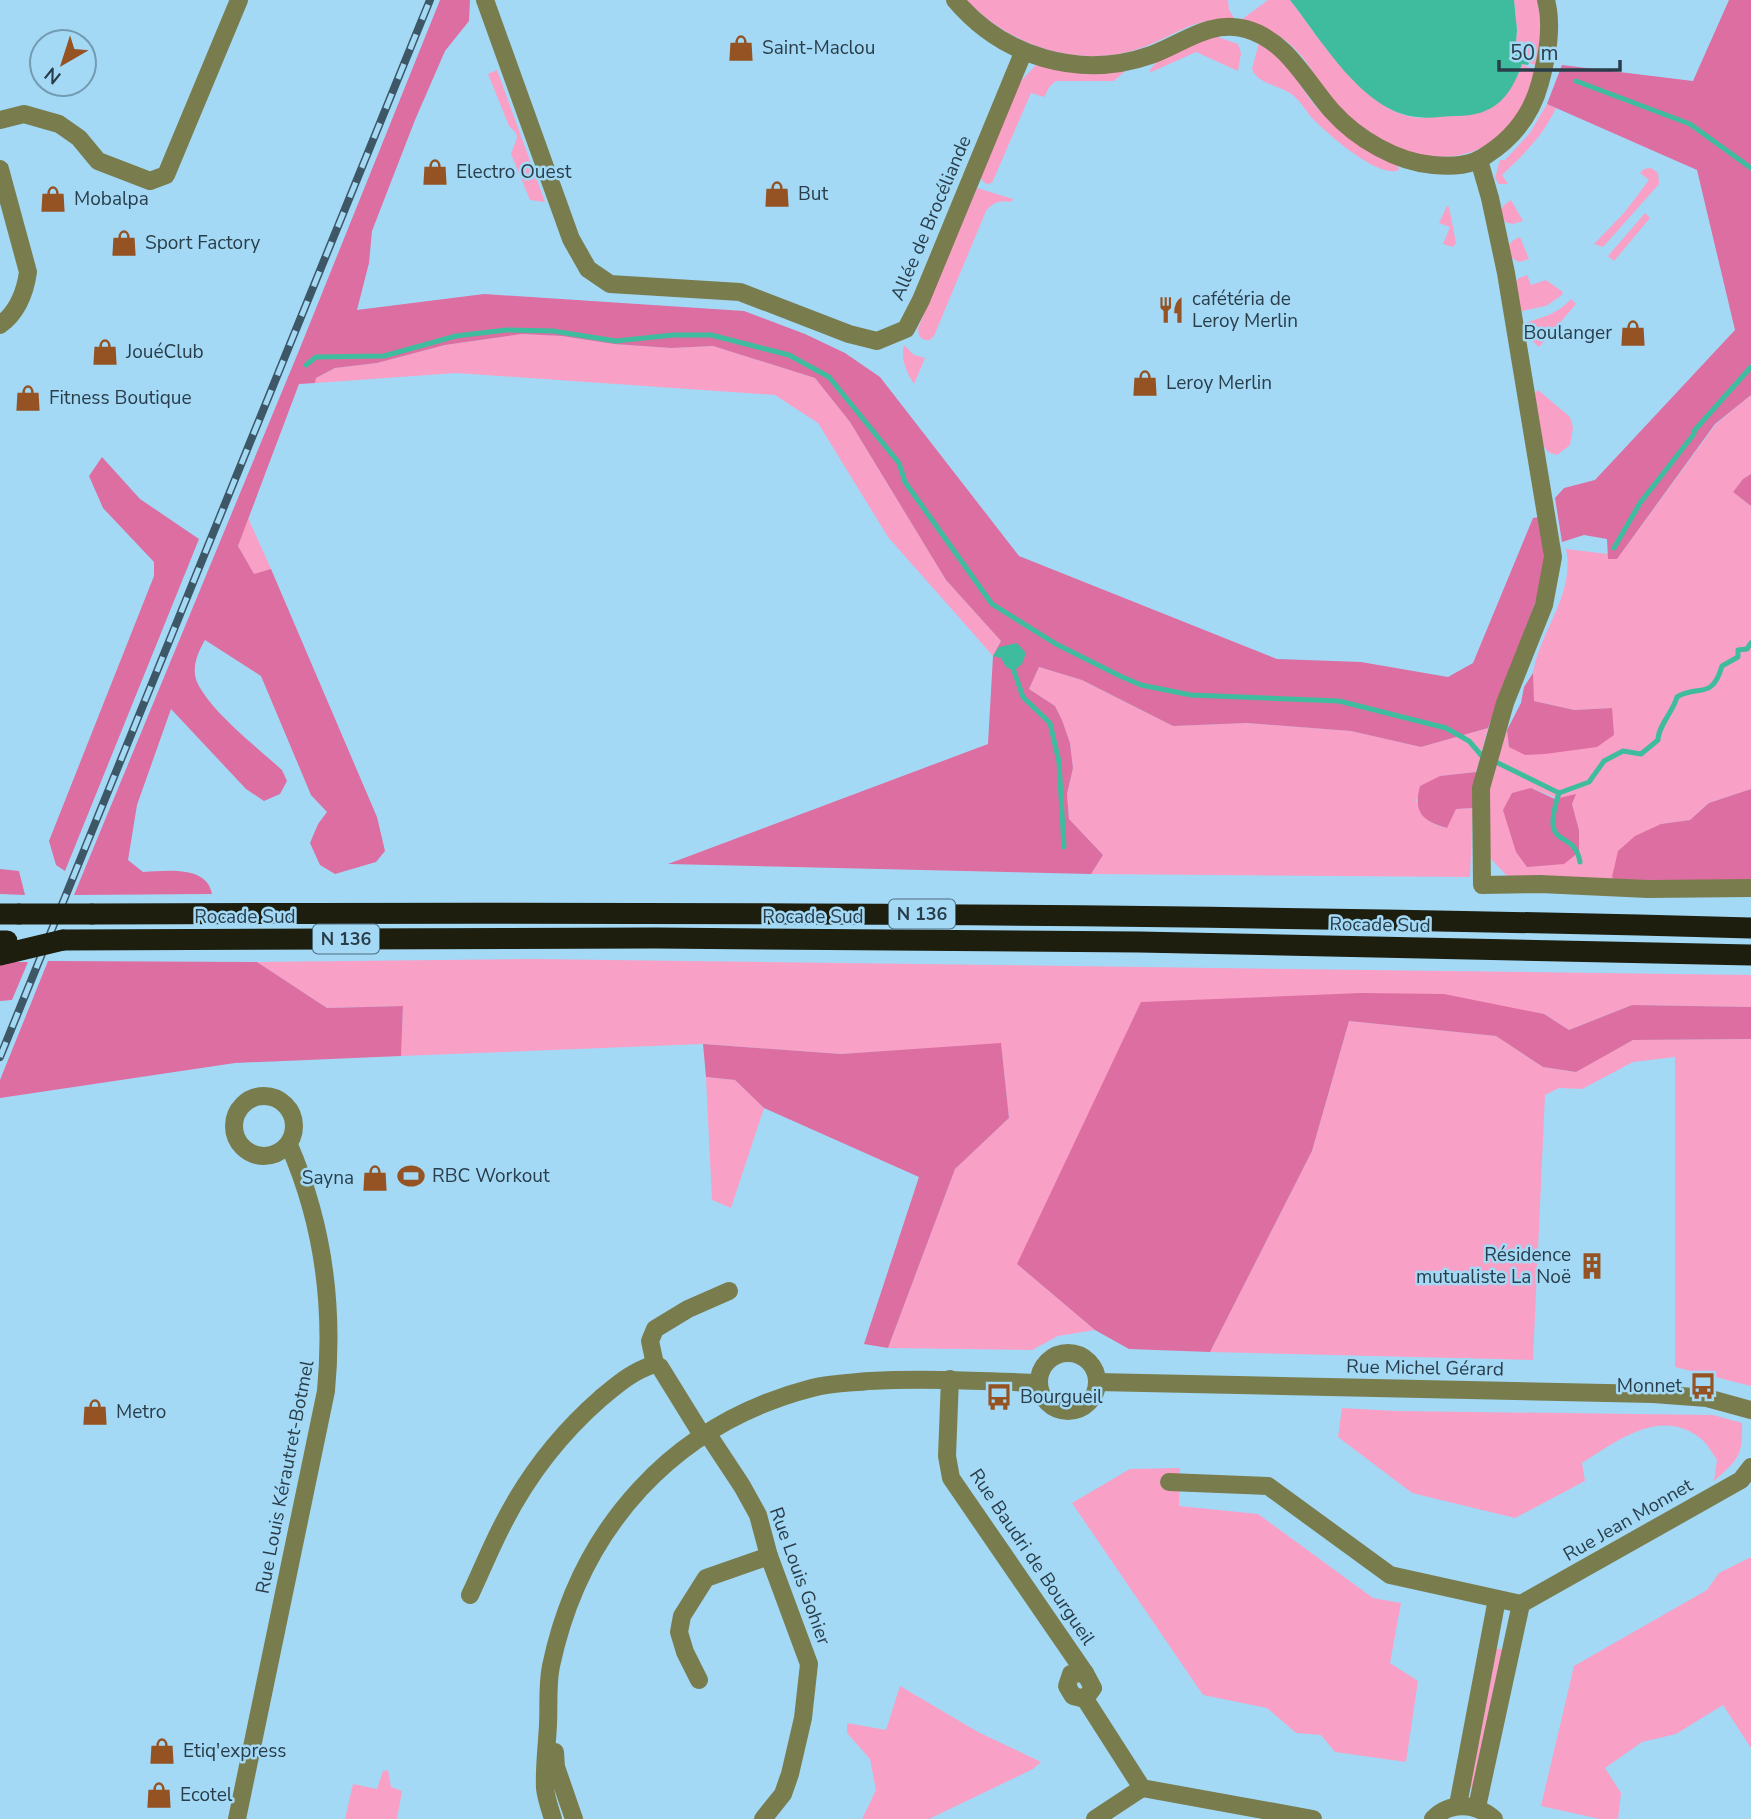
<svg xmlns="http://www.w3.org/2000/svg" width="1751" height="1819" font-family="'Nunito Sans',sans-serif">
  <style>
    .green { fill: #f9a0c6; fill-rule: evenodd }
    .forest { fill: #dd6ea1 }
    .water { fill: #3fbc9d }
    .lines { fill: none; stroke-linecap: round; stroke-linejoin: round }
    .stream { stroke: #3fbc9d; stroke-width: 5 }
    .minor { stroke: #797d4e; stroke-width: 18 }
    .highway { stroke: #1d1e0e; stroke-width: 21 }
    .rail-casing { stroke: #3d5766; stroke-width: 8 }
    .rail { stroke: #a4d9f6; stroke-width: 5; stroke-dasharray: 16; stroke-linecap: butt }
    .highway-bridge { stroke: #1d1e0e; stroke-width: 21 }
    .labels { text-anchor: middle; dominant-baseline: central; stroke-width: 5; stroke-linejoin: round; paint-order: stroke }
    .shield { fill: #a4d9f6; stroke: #4e6c7e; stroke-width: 2 }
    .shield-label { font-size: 18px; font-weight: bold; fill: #293e4a }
    .poi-label { font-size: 19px; fill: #293e4a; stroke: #a4d9f6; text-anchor: start }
    .street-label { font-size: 19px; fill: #293e4a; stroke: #a4d9f6 }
  </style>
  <rect width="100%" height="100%" fill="#a4d9f6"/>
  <g class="green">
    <path d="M 966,0 L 1228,0 L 1229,10 L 1235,19 C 1225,20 1214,19 1203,22 C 1181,27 1161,42 1138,49 C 1076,69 1010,45 966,0 Z"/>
    <path d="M 1268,0 L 1290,0 C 1321,39 1375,131 1435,116 C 1444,114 1452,108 1460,104 C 1479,95 1499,85 1518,75 L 1522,64 L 1537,71 C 1531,86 1526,108 1516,120 C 1465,181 1393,158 1342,111 C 1322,93 1313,65 1293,47 C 1278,32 1261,26 1241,20 Z"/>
    <path d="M 1514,0 L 1538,0 L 1541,34 L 1538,66 L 1526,62 L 1515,53 L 1517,30 Z"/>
    <path d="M 1215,36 L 1238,44 L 1241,53 L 1238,71 L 1196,52 L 1149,73 C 1155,55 1197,41 1215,36 Z"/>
    <path d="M 1259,43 C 1288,57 1299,89 1320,111 C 1341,132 1371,147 1397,163 L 1399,170 C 1378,179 1328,134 1313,119 C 1307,113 1303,104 1296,98 C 1285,85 1258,86 1252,69 Z"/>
    <path d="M 1036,65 L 1125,71 L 1114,81 L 1056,81 L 1050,86 L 1044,97 L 1031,93 L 992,183 L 986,184 L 980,178 L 1018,84 Z"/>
    <path d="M 497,70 L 545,202 L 544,202 L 530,200 L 511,154 L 517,138 L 516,133 L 509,126 L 488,74 Z"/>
    <path d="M 1547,104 L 1556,108 C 1543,136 1524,154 1502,175 L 1508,184 L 1499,184 L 1495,178 L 1500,160 L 1505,160 L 1530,133 Z"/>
    <path d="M 1651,168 L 1658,173 L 1659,184 L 1603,247 L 1594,244 L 1624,213 L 1649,180 L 1640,173 L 1644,169 Z"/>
    <path d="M 977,188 L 1013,199 L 1011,202 C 1000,200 994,202 986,211 L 934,336 L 930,340 L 924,340 L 919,336 L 918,328 Z"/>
    <path d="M 1511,200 L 1523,221 L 1513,224 L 1505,222 L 1500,212 L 1504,205 Z"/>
    <path d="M 1447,206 L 1449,207 L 1456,243 L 1453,247 L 1443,244 L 1450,227 L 1439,223 Z"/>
    <path d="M 1645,213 L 1650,218 L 1614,261 L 1608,256 Z"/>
    <path d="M 1520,237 L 1529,259 L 1519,262 L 1510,257 L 1508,247 L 1512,241 Z"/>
    <path d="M 1527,275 L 1531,285 L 1546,280 L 1563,292 L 1562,295 L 1546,306 L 1522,311 L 1520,310 L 1515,282 L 1519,278 Z"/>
    <path d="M 1571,299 L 1576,304 L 1539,347 L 1522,332 L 1525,323 C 1543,317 1558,314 1571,299 Z"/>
    <path d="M 522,334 L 562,336 L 614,344 L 671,348 L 713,346 L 815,378 L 850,422 L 946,580 L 1001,641 L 993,656 L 888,537 L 818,423 L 775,395 L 456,373 L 315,383 L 316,378 L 335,368 L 377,363 L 445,345 Z"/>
    <path d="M 904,345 L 914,355 L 925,358 L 914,384 C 907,373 900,359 904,345 Z"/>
    <path d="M 1538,390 L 1570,417 L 1573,428 L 1570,445 L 1557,455 L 1548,452 L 1543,445 L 1534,394 Z"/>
    <path d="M 1751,395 L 1751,474 L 1743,479 L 1733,492 L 1751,506 L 1751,789 L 1709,803 L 1690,820 L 1661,824 L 1616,881 L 1517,878 L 1506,875 L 1489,857 L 1489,790 L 1492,770 L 1507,730 L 1509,747 L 1612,708 L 1574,710 L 1534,701 C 1534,690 1531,678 1534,668 C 1543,627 1575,593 1566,549 L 1608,554 L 1608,559 L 1617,559 L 1716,424 ZM 1531,788 L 1572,804 L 1579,830 Z"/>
    <path d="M 248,518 L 271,569 L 254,575 L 238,546 Z"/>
    <path d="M 1039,667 L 1082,680 L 1173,726 L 1247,723 L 1351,731 L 1421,747 L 1488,728 L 1476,772 L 1440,776 L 1416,800 C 1422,818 1428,823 1446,828 L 1456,809 L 1473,808 L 1470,877 L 1091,874 L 1103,855 L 1069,819 L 1067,794 L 1073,768 L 1070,743 L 1062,720 L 1055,706 L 1029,689 Z"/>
    <path d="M 533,959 L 1751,975 L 1751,1007 L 1632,1005 L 1569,1030 L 1544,1014 L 1361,993 L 1017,1264 L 1095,1330 L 1058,1336 L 1032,1350 L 888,1348 L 955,1169 L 1009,1118 L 1001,1044 L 841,1054 L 703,1044 L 401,1056 L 403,1006 L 327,1008 L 257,962 Z"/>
    <path d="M 1349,1021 L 1496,1036 L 1543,1067 L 1575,1072 L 1633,1040 L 1751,1039 L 1751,1386 L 1675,1367 L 1675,1057 L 1633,1062 L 1582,1089 L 1559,1088 L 1545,1095 L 1533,1360 L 1210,1352 L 1312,1151 Z"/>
    <path d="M 706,1077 L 735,1080 L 764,1108 L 731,1208 L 712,1200 Z"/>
    <path d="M 1342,1408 L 1396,1411 L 1713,1415 L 1742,1423 C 1743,1456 1738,1460 1714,1481 L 1717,1460 C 1712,1453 1707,1443 1700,1438 C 1660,1407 1617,1441 1582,1463 L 1585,1481 L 1515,1518 L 1412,1493 L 1338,1437 Z"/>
    <path d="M 1180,1468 L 1179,1506 L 1258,1514 L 1373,1598 L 1401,1603 L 1390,1663 L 1418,1681 L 1406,1762 L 1335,1752 L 1321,1735 L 1296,1733 L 1267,1708 L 1203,1695 L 1072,1503 L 1130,1469 Z"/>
    <path d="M 1751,1557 L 1751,1748 L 1723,1705 L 1676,1734 L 1642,1742 L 1605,1768 L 1621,1793 L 1618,1819 L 1600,1819 L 1541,1806 L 1574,1666 L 1707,1590 L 1719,1573 Z"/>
    <path d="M 1493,1648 L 1512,1651 L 1483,1792 L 1466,1787 Z"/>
    <path d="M 900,1686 L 978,1732 L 1041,1762 L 1033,1769 L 929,1819 L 862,1819 L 876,1790 L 870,1759 L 847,1733 L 847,1723 L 886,1730 Z"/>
    <path d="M 388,1770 L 391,1787 L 402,1791 L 397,1819 L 345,1819 L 353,1784 L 377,1789 L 383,1771 Z"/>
  </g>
  <g class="forest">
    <path d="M 440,0 L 470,0 L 469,21 L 445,51 L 415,120 L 372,231 L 369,263 L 357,310 L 484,294 L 744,311 L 805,334 L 845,353 L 880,377 L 1019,556 L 1277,659 L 1361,662 L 1448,677 L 1473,663 L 1533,518 L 1539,517 L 1545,565 L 1540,590 L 1488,728 L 1421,747 L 1351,731 L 1247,723 L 1173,726 L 1082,680 L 1039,667 L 1029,689 L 1055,706 L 1062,720 L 1070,743 L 1073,768 L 1067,794 L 1069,819 L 1103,855 L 1091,874 L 668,864 L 988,744 L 993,656 L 1001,641 L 946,580 L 850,422 L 815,378 L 713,346 L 671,348 L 614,344 L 562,336 L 522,334 L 445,345 L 377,363 L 335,368 L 316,378 L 315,383 L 299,384 L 238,546 L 254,574 L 271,569 L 377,817 L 385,851 L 376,862 L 335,874 L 320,865 L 310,843 L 318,824 L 327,812 L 311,795 L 261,676 L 205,640 C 198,652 191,668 197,682 C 210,711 258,748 282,770 L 287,781 L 280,794 L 264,801 L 246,789 L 171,709 L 137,805 L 128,860 L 143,872 C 166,871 207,865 212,894 L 74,895 L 300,348 Z"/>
    <path d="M 1729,0 L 1751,0 L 1751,395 L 1715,424 L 1617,559 L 1608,559 L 1607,539 L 1584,535 L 1562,542 L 1555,498 L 1564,488 L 1595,480 L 1735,330 L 1697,170 L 1547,104 L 1562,65 L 1693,81 Z"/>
    <path d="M 102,457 L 140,499 L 199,539 L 65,871 L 56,865 L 49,841 L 154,576 L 154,562 L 103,508 L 89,476 Z"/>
    <path d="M 1751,474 L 1751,506 L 1733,492 L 1743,479 Z"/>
    <path d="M 1533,673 L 1534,701 L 1574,710 L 1612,708 L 1614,735 L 1597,747 L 1545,754 L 1525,755 L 1509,747 L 1507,730 L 1521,703 L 1524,687 Z"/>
    <path d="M 1476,772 L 1473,808 L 1456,809 L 1447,828 C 1422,821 1413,812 1420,786 L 1440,776 Z"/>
    <path d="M 1531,788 L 1555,799 L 1576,794 L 1572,804 L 1579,830 L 1579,852 L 1564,864 L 1527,867 L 1516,852 L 1503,810 L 1512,793 Z"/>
    <path d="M 1751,789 L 1751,884 L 1616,881 L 1612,877 L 1618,851 L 1635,836 L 1661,824 L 1690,820 L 1709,803 Z"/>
    <path d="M 0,869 L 19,871 L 25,895 L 0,894 Z"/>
    <path d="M 48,961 L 257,962 L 327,1008 L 403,1006 L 401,1056 L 235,1063 L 0,1098 L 0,1080 Z"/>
    <path d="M 0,962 L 28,962 L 12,1000 L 0,1001 Z"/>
    <path d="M 1361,993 L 1444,994 L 1544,1014 L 1569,1030 L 1632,1005 L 1751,1007 L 1751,1039 L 1633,1040 L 1576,1072 L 1543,1067 L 1496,1036 L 1349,1021 L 1312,1151 L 1210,1352 L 1129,1349 L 1095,1330 L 1017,1264 L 1141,1002 Z"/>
    <path d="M 1001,1043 L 1009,1118 L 955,1169 L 888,1348 L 864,1344 L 919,1177 L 764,1108 L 735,1080 L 706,1077 L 703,1044 L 841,1054 Z"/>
  </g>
  <g class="water">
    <path d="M 1290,0 L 1514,0 L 1517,30 L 1515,53 L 1529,63 L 1528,65 L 1522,64 C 1510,98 1494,116 1456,116 C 1444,116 1430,119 1418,117 C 1363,113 1321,39 1290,0 Z"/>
    <path d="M 1017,643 L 1026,653 L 1022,664 L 1014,671 L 1006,667 L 1001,658 L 993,656 L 999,647 Z"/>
  </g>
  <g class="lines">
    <g class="stream">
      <path d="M 1576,81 L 1690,124 L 1751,168"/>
      <path d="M 306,365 L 316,357 L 384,356 L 456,336 L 506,330 L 553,331 L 616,341 L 673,335 L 711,335 L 789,355 L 829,377 L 899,463 L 905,482 L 992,604 L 1056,644 L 1120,676 L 1141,685 L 1191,695 L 1339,701 L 1446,728 L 1469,741 L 1482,756"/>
      <path d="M 1614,548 L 1640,503 L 1694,434 L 1694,431 L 1751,367"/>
      <path d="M 1014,671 L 1023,697 L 1050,723 L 1059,762 L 1064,847"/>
      <path d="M 1496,762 L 1559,793 L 1589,782 L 1604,761 L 1623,751 L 1641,754 L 1658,740 C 1658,726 1673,712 1677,697 C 1698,684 1712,701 1722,666 L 1738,657 L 1738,650 L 1747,649 L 1751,643"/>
      <path d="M 1559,793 C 1539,854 1574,826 1580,862"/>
    </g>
    <g class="minor">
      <path d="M 485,0 L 571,239 L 588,269 L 610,284 L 740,292 L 849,334 L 877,341 L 906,329 L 921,300 L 1023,53"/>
      <path d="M 955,0 C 1003,57 1080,80 1151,55 C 1182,44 1210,19 1246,29 C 1288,41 1306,82 1332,111 C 1357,139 1397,162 1433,165 C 1453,167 1472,166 1488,154 C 1514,137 1532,113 1540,83 C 1547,57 1553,27 1546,0"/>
      <path d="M 0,120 L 24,114 L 59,124 L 79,138 L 98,161 L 150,181 L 166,175 L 239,0"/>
      <path d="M 1479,160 L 1490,198 L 1506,273 L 1553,557 L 1544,605 L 1505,703 L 1481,788 L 1482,885 L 1540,884 L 1648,889 L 1751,888"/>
      <path d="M 0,169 L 28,272 C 25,293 18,312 0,325"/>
      <circle cx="264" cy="1126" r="30"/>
      <circle cx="1068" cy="1382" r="29"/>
      <path d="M 655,1364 L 650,1341 L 655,1329 L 688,1309 L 729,1291"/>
      <path d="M 950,1379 L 947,1456 L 951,1478 L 1085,1673"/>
      <path d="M 1097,1382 L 1653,1394 L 1707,1398 L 1751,1410"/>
      <path d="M 707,1433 L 742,1486 L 758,1515 L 769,1556 L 809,1664 L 803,1718 L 790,1774 L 783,1794 L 763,1819"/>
      <path d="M 1169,1482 L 1268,1486 L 1390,1575 L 1521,1604 L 1741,1480 L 1751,1467"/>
      <path d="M 470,1595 C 481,1572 490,1549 502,1526 C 526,1478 561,1433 601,1398 C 619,1383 633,1371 655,1364 L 660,1367 L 702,1435"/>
      <path d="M 1085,1673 L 1093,1688 L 1085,1699 L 1073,1696 L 1067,1686 L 1071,1674 Z"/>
      <path d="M 699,1680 L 685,1652 L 679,1632 L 682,1616 L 706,1578 L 769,1556"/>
      <path d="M 1085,1699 L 1142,1788 L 1095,1819"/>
      <path d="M 555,1752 L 556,1767 L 574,1819"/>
      <path d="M 1142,1788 L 1313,1819"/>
      <path d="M 1458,1805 L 1497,1599"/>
      <path d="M 1477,1807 L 1521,1604"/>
      <path d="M 237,1819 L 326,1391 C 334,1306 323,1223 289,1145"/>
      <path d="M 553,1819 C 550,1809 546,1798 545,1788 C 544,1767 547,1745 548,1725 C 549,1706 547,1685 551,1666 C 580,1528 673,1424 812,1388 C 831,1383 850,1383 869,1381 C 926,1378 982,1381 1039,1383"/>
      <path d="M 1433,1819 C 1450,1801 1476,1803 1494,1819"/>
    </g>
    <g class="highway">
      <path d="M 0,914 L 19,914"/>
      <path d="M 92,914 C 645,912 1198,913 1751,928"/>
      <path d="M 63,940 L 655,938 L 1139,942 L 1751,955"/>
      <path d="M 0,941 L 7,941"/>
    </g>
    <defs>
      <path id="rail" d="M 0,1057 L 430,0"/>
    </defs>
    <use href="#rail" class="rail-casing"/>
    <use href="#rail" class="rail"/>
    <g class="highway-bridge">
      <path d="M 19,914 L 92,914"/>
      <path d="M 0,955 L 63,940"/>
    </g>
  </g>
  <defs>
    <symbol id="shop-bare" viewBox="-9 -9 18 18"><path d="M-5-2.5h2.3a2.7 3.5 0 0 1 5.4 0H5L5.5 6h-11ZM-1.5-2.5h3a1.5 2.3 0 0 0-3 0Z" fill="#955222" stroke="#a4d9f6" stroke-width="2.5" paint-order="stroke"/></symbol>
    <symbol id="restaurant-bare" viewBox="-9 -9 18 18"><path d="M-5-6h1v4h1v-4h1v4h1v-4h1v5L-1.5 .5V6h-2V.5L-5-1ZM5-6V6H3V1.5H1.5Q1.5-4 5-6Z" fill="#955222" stroke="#a4d9f6" stroke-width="2.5" paint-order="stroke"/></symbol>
    <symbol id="stadium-bare" viewBox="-9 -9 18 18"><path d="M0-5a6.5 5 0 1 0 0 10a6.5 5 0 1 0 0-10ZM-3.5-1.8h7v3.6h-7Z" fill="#955222" stroke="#a4d9f6" stroke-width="2.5" paint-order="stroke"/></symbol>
    <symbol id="building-bare" viewBox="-9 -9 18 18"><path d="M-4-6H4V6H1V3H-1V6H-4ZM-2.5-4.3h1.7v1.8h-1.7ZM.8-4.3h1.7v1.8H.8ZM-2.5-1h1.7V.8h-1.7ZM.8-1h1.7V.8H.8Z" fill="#955222" stroke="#a4d9f6" stroke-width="2.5" paint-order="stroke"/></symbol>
    <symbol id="bus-bare" viewBox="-9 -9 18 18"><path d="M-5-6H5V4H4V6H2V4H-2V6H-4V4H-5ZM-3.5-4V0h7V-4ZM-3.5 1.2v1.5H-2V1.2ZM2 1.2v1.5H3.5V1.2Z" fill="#955222" stroke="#a4d9f6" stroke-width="2.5" paint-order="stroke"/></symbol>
  </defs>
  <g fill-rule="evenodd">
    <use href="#shop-bare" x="722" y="29" width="38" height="38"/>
    <use href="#shop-bare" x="416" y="153" width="38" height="38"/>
    <use href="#shop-bare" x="758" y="175" width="38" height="38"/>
    <use href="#shop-bare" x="34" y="180" width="38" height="38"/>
    <use href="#shop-bare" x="105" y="224" width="38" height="38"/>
    <use href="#restaurant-bare" x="1152" y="291" width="38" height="38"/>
    <use href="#shop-bare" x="1614" y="314" width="38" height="38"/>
    <use href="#shop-bare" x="86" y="333" width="38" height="38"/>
    <use href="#shop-bare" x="1126" y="364" width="38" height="38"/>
    <use href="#shop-bare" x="9" y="379" width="38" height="38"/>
    <use href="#stadium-bare" x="392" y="1157" width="38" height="38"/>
    <use href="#shop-bare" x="356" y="1159" width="38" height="38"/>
    <use href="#building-bare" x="1573" y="1247" width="38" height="38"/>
    <use href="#bus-bare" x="1684" y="1367" width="38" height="38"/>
    <use href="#bus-bare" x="980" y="1378" width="38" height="38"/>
    <use href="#shop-bare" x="76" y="1393" width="38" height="38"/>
    <use href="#shop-bare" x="143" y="1732" width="38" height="38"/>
    <use href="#shop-bare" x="140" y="1776" width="38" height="38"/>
  </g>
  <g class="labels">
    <g class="shield">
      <rect x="889" y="899.5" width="66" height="29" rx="5"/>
      <rect x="313" y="924.5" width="66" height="29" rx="5"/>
    </g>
    <g class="shield-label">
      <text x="922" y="914">N 136</text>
      <text x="346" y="939">N 136</text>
    </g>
    <g class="poi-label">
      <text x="762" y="48">Saint-Maclou</text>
      <text x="456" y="172">Electro Ouest</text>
      <text x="798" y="194">But</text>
      <text x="74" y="199">Mobalpa</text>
      <text x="145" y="243">Sport Factory</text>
      <text x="1192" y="299">cafétéria de<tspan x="1192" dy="22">Leroy Merlin</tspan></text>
      <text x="1612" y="333" text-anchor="end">Boulanger</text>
      <text x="126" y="352">JouéClub</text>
      <text x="1166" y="383">Leroy Merlin</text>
      <text x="49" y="398">Fitness Boutique</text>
      <text x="432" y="1176">RBC Workout</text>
      <text x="354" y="1178" text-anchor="end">Sayna</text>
      <text x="1571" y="1255" text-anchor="end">Résidence<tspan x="1571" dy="22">mutualiste La Noë</tspan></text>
      <text x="1682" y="1386" text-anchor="end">Monnet</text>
      <text x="1020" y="1397">Bourgueil</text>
      <text x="116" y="1412">Metro</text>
      <text x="183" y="1751">Etiq'express</text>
      <text x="180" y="1795">Ecotel</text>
    </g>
    <g class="street-label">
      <text transform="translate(931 218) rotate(-67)">Allée de Brocéliande</text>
      <text x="245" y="917">Rocade Sud</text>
      <text x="813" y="917">Rocade Sud</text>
      <text transform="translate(1380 925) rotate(1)">Rocade Sud</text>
      <text transform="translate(1425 1368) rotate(1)">Rue Michel Gérard</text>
      <text transform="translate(285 1477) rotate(-79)">Rue Louis Kérautret-Botmel</text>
      <text transform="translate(1628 1520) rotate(-30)">Rue Jean Monnet</text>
      <text transform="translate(1032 1557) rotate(56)">Rue Baudri de Bourgueil</text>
      <text transform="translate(800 1576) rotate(70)">Rue Louis Gohier</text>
    </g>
  </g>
  <g transform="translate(63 63) rotate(219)"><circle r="33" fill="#a4d9f6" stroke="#739bb1" stroke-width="2"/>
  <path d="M0-5L12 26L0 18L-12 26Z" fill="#955222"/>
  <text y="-10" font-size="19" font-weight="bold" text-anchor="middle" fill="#293e4a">N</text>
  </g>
  <path d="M1499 60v10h121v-10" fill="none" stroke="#293e4a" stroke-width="3.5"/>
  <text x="1510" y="60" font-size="21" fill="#293e4a" stroke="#a4d9f6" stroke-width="5" paint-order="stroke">50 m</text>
</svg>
